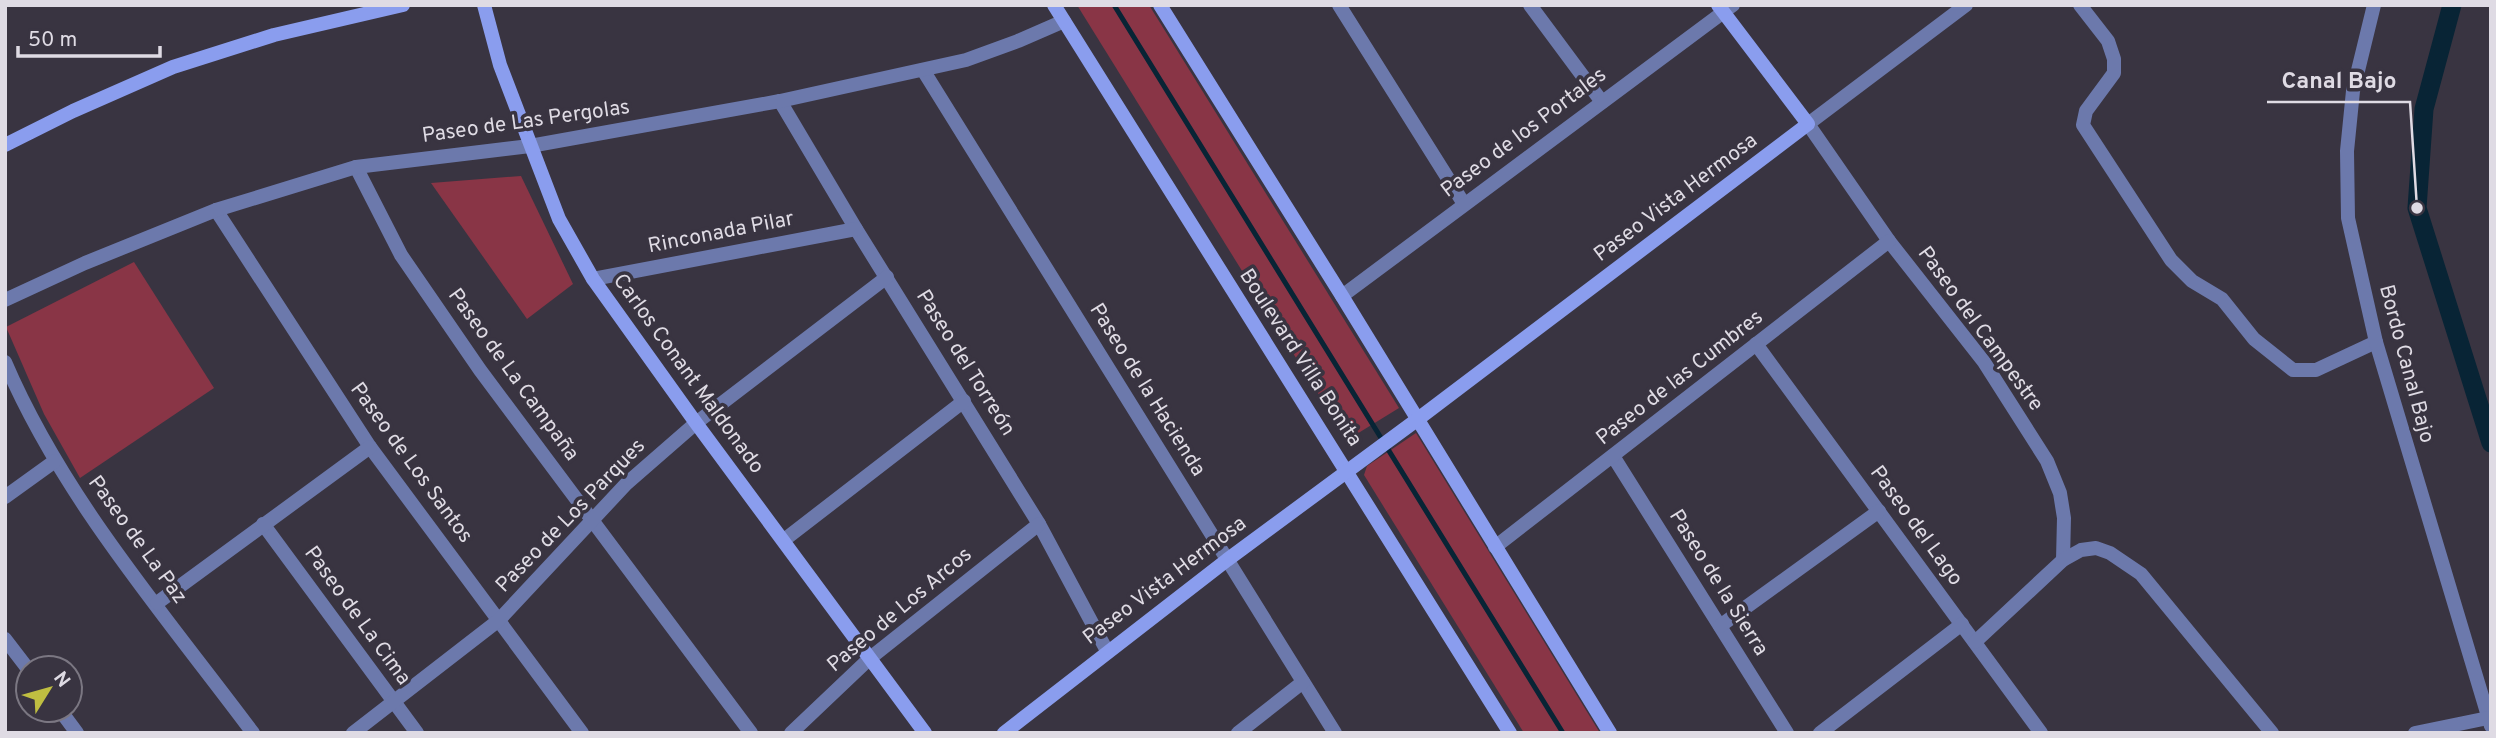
<svg xmlns="http://www.w3.org/2000/svg" width="2496" height="738" font-family="Overpass,sans-serif">
  <style>
    .green { fill: #893546 }
    .lines { fill: none; stroke-linecap: round; stroke-linejoin: round }
    .stream { stroke: #082435; stroke-width: 5 }
    .canal { stroke: #082435; stroke-width: 19 }
    .street { stroke: #6c79ac; stroke-width: 14 }
    .secondary { stroke: #8a9dee; stroke-width: 14 }
    .labels { text-anchor: middle; dominant-baseline: central; stroke-width: 7; stroke-linejoin: round; paint-order: stroke }
    .street-label { font-size: 21px; fill: #dfdbe4; stroke: #393441 }
    .leader { fill: none; stroke: #dfdbe4; stroke-width: 2.5 }
    .callout-dot { fill: #dfdbe4; stroke: #393441; stroke-width: 2.5 }
    .callout-label { font-size: 23px; text-anchor: middle; font-weight: bold; fill: #dfdbe4; stroke: #393441; stroke-width: 7; stroke-linejoin: round; paint-order: stroke }
  </style>
  <rect width="100%" height="100%" fill="#393441"/>
  <g class="green">
    <path d="M 1077,5 L 1149,5 L 1399,408 L 1347,440 Z"/>
    <path d="M 521,176 L 573,284 L 527,319 L 431,183 Z"/>
    <path d="M 134,262 L 214,388 L 80,478 L 44,414 L 6,327 Z"/>
    <path d="M 1416,433 L 1600,733 L 1524,733 L 1364,475 L 1367,466 Z"/>
  </g>
  <g class="lines">
    <path class="stream" d="M 1114,5 L 1563,733"/>
    <path class="canal" d="M 2452,5 L 2424,109 L 2417,208 L 2491,443"/>
    <g class="street">
      <path d="M 1339,5 L 1464,204"/>
      <path d="M 1530,5 L 1602,102"/>
      <path d="M 1966,5 L 1808,124 L 1889,241 L 1984,362 L 2047,461 L 2060,493 L 2064,518 L 2063,560"/>
      <path d="M 2080,5 L 2108,41 L 2114,59 L 2114,73 L 2086,111 L 2083,125 L 2171,260 L 2192,281 L 2222,299 L 2254,339 L 2293,370 L 2316,370 L 2376,342"/>
      <path d="M 2374,5 L 2353,91 L 2347,151 L 2348,218 L 2376,342 L 2491,726"/>
      <path d="M 923,70 L 1335,733"/>
      <path d="M 780,101 L 856,229 L 1039,524 L 1107,651"/>
      <path d="M 356,167 L 401,255 L 480,370 L 751,733"/>
      <path d="M 216,210 L 370,447 L 582,733"/>
      <path d="M 593,279 L 856,229"/>
      <path d="M 1342,296 L 1733,5"/>
      <path d="M 5,300 L 85,263 L 216,210 L 356,167 L 530,146 L 780,101 L 966,60 L 1018,41 L 1064,21"/>
      <path d="M 1756,344 L 2041,733"/>
      <path d="M 5,362 C 63,498 165,615 253,733"/>
      <path d="M 1613,456 L 1787,733"/>
      <path d="M 5,497 L 55,461"/>
      <path d="M 263,524 L 417,733"/>
      <path d="M 784,540 L 964,401"/>
      <path d="M 1495,547 L 1889,241"/>
      <path d="M 157,603 L 370,447"/>
      <path d="M 1720,626 L 1879,511"/>
      <path d="M 5,639 L 28,669"/>
      <path d="M 1975,642 L 2063,560 L 2081,550 L 2096,548 L 2110,553 L 2141,574 L 2272,733"/>
      <path d="M 60,710 L 77,733"/>
      <path d="M 353,733 L 499,620 L 626,484 L 696,423 L 887,277"/>
      <path d="M 791,733 L 869,659 L 1039,524"/>
      <path d="M 1238,733 L 1303,682"/>
      <path d="M 1820,733 L 1962,624"/>
      <path d="M 2415,733 L 2488,718"/>
    </g>
    <g class="secondary">
      <path d="M 484,5 L 500,65 L 559,219 L 593,279 L 696,423 L 925,733"/>
      <path d="M 1054,5 L 1510,733"/>
      <path d="M 1160,5 L 1342,296 L 1610,733"/>
      <path d="M 5,145 L 73,111 L 173,67 L 274,35 L 403,5"/>
      <path d="M 1004,733 L 1227,560 L 1418,419 L 1808,124 L 1718,5"/>
    </g>
  </g>
  <g class="labels">
    <g class="street-label">
      <text transform="translate(526 122) rotate(-8)">Paseo de Las Pergolas</text>
      <text transform="translate(1524 133) rotate(-37)">Paseo de los Portales</text>
      <text transform="translate(1676 198) rotate(-37)">Paseo Vista Hermosa</text>
      <text transform="translate(721 233) rotate(-11)">Rinconada Pilar</text>
      <text transform="translate(1980 329) rotate(54)">Paseo del Campestre</text>
      <text transform="translate(1300 358) rotate(57)">Boulevard Villa Bonita</text>
      <text transform="translate(965 363) rotate(58)">Paseo del Torreón</text>
      <text transform="translate(2406 364) rotate(75)">Bordo Canal Bajo</text>
      <text transform="translate(688 374) rotate(54)">Carlos Conant Maldonado</text>
      <text transform="translate(513 375) rotate(54)">Paseo de La Campaña</text>
      <text transform="translate(1680 378) rotate(-38)">Paseo de las Cumbres</text>
      <text transform="translate(1147 390) rotate(58)">Paseo de la Hacienda</text>
      <text transform="translate(411 463) rotate(54)">Paseo de Los Santos</text>
      <text transform="translate(571 516) rotate(-46)">Paseo de Los Parques</text>
      <text transform="translate(1916 526) rotate(54)">Paseo del Lago</text>
      <text transform="translate(137 540) rotate(54)">Paseo de La Paz</text>
      <text transform="translate(1165 581) rotate(-37)">Paseo Vista Hermosa</text>
      <text transform="translate(1718 583) rotate(58)">Paseo de la Sierra</text>
      <text transform="translate(900 610) rotate(-40)">Paseo de Los Arcos</text>
      <text transform="translate(357 616) rotate(54)">Paseo de La Cima</text>
    </g>
  </g>
  <path class="leader" d="M2417 208L2410 102H2267"/>
  <circle class="callout-dot" cx="2417" cy="208" r="7"/>
  <g class="callout-label">
    <text x="2339" y="88">Canal Bajo</text>
  </g>
  <rect width="2496" height="738" fill="none" stroke="#dfdbe4" stroke-width="14"/>
  <g transform="translate(49 689) rotate(53)"><circle r="33" fill="#393441" stroke="#7b7782" stroke-width="2"/>
  <path d="M0-5L12 26L0 18L-12 26Z" fill="#bfbe41"/>
  <text y="-10" font-size="19" font-weight="bold" text-anchor="middle" fill="#dfdbe4">N</text>
  </g>
  <path d="M18 46v10h142v-10" fill="none" stroke="#dfdbe4" stroke-width="3.5"/>
  <text x="28" y="46" font-size="21" fill="#dfdbe4" stroke="#393441" stroke-width="5" paint-order="stroke">50 m</text>
</svg>
